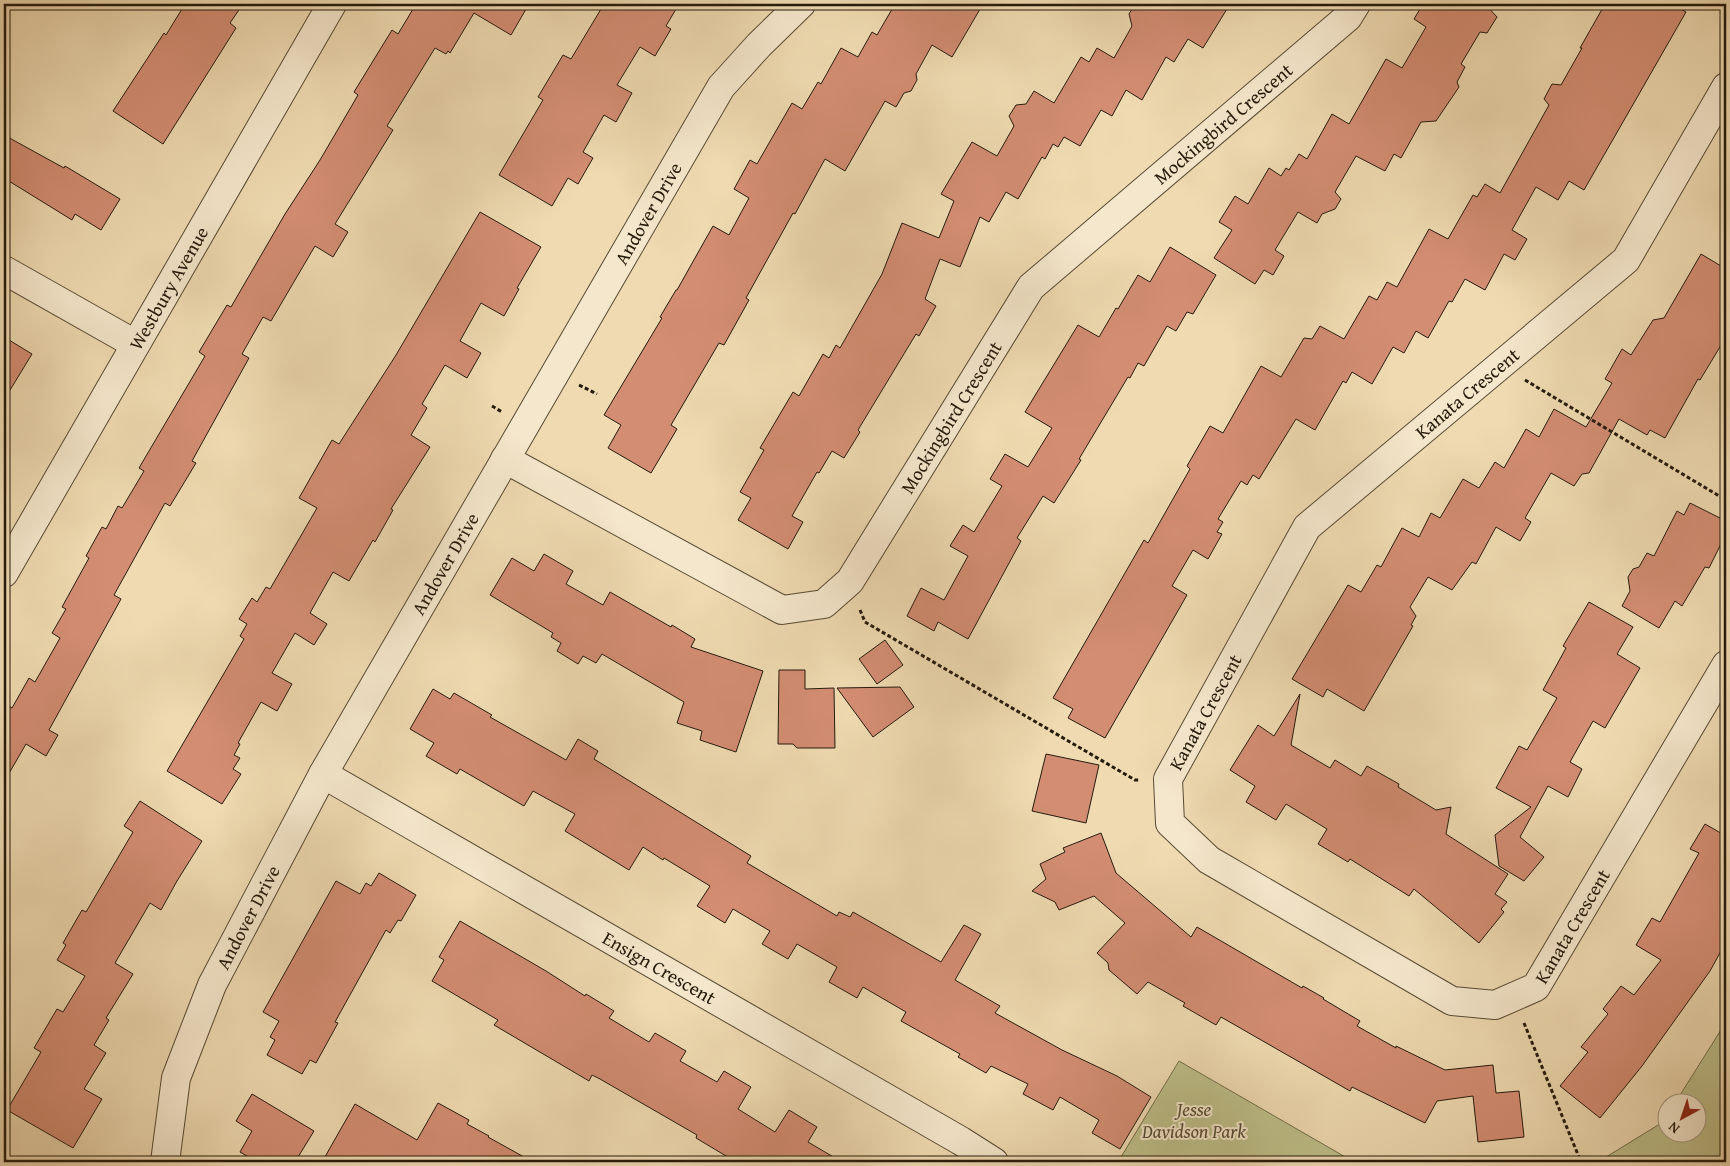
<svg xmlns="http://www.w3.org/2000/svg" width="1730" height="1166" font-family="'Gentium Book Plus',serif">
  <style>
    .green { fill: #bdbe89; stroke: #716c4a }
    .building { fill: #d38d73; stroke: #251b0c }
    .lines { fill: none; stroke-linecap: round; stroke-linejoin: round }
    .minor-casing { stroke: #584b35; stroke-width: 30 }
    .path { stroke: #251b0c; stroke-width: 3; stroke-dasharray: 4 2.5; stroke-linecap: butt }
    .minor { stroke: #f5e7cc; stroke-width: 28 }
    .labels { text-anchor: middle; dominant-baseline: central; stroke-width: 4; stroke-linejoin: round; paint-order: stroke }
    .street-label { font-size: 19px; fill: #251b0c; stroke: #f5e7cc }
    .park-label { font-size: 19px; font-style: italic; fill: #534c32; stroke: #f5e7cc }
  </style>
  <rect width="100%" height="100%" fill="#efdab1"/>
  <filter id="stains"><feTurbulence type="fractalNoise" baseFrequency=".004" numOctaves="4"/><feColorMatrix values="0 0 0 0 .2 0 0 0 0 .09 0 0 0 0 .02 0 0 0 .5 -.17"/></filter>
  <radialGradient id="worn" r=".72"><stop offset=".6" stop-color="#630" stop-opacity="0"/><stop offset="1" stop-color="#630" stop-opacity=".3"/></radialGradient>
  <g class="green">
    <path d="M 1726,1022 L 1726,1162 L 1598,1162 L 1663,1122 L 1667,1116 L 1668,1134 L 1698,1134 L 1698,1104 L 1675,1103 Z"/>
    <path d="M 1179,1061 L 1354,1162 L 1118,1162 Z"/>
  </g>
  <g class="building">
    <path d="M 185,4 L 243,4 L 230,23 L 236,28 L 163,144 L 113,111 L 164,33 L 166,35 Z"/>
    <path d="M 416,4 L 529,4 L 511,35 L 474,13 L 450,53 L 448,51 L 446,54 L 435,48 L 387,126 L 393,130 L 335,224 L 348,232 L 333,257 L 315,246 L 271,321 L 263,317 L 242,354 L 249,358 L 192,461 L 196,463 L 170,506 L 165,503 L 114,595 L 121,599 L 49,730 L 58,735 L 46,756 L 26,744 L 4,782 L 4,703 L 12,708 L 29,678 L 35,682 L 60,638 L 52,633 L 66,609 L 62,607 L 89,558 L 86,556 L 102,527 L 106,529 L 118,506 L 122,508 L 144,471 L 139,468 L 205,356 L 199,352 L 227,305 L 231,307 L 285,214 L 320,160 L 358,95 L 354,92 L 392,30 L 398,34 Z"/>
    <path d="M 604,4 L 679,4 L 666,26 L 671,29 L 655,56 L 640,47 L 617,85 L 632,93 L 616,122 L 604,115 L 583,152 L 593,158 L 578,184 L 568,178 L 552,206 L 499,175 L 543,100 L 538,97 L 563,55 L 571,59 Z"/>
    <path d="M 895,4 L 983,4 L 952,57 L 932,45 L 916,74 L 917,80 L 911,91 L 904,93 L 896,107 L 885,101 L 845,171 L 825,159 L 795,214 L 793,213 L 746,298 L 749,300 L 724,345 L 719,343 L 671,425 L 677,429 L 651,473 L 608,448 L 621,425 L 604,415 L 662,318 L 660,317 L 676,290 L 677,290 L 713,226 L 729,235 L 749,198 L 734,189 L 750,160 L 757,164 L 792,103 L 802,109 L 818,82 L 821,84 L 841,48 L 858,57 L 872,32 L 877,35 Z"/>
    <path d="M 1135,4 L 1230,4 L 1203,48 L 1188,39 L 1174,62 L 1166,57 L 1142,100 L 1126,90 L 1112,116 L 1101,110 L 1080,146 L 1064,137 L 1058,147 L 1053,144 L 1045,159 L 1042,157 L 1018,199 L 1006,192 L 989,222 L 980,217 L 960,267 L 940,259 L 925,299 L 936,306 L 919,336 L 916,334 L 858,430 L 860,432 L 844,458 L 832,451 L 819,473 L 817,472 L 792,516 L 803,522 L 788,549 L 738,520 L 751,498 L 740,492 L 764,450 L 760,448 L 793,392 L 799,396 L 823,354 L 829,358 L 836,345 L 840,348 L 882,274 L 902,223 L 939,238 L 954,201 L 941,194 L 972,142 L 997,156 L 1014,126 L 1009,116 L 1016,105 L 1026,104 L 1034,91 L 1054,103 L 1081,57 L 1089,62 L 1097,48 L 1114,58 L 1132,26 L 1129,14 Z"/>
    <path d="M 1423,4 L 1485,4 L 1497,17 L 1487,33 L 1480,32 L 1461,64 L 1465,67 L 1457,82 L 1459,87 L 1436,121 L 1421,122 L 1401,158 L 1394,154 L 1385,171 L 1356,156 L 1335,192 L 1341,199 L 1335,209 L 1322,214 L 1317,223 L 1298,212 L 1275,250 L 1284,256 L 1273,275 L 1264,270 L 1255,284 L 1214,258 L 1232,230 L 1219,222 L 1235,196 L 1248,204 L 1269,168 L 1281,176 L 1286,168 L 1289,170 L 1299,154 L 1307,159 L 1332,114 L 1349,124 L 1386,59 L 1402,68 L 1426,27 L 1414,19 Z"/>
    <path d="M 1605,4 L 1672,4 L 1686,12 L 1584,190 L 1569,181 L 1558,200 L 1536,187 L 1512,230 L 1527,239 L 1515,260 L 1504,254 L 1485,290 L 1465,279 L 1452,302 L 1449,301 L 1428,338 L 1416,331 L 1404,353 L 1393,347 L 1372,384 L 1352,372 L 1346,383 L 1343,381 L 1315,430 L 1296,419 L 1259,479 L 1253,475 L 1247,485 L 1241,481 L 1218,519 L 1223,522 L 1217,532 L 1222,534 L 1208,559 L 1193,550 L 1172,586 L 1187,595 L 1105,738 L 1068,718 L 1073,709 L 1053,698 L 1144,540 L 1148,543 L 1190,469 L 1187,466 L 1210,426 L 1223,433 L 1261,366 L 1281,377 L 1304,338 L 1312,339 L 1320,326 L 1344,339 L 1369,296 L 1377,300 L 1387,282 L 1397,287 L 1429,229 L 1448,239 L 1473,195 L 1477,197 L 1485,184 L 1500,193 L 1549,105 L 1544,99 L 1552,84 L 1561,85 L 1582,48 L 1580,48 Z"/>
    <path d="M 4,135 L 64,168 L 65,166 L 120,199 L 101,230 L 75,214 L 72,220 L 4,178 Z"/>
    <path d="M 480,212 L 541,247 L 517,288 L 519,289 L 504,316 L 481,303 L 460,341 L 481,353 L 467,378 L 445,365 L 422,404 L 427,408 L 411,435 L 430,447 L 391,509 L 393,510 L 375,542 L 373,540 L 349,581 L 333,572 L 310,613 L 327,624 L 314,645 L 295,633 L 272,673 L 292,684 L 277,711 L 261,702 L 238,743 L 240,744 L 234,755 L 240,758 L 233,769 L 241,774 L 222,804 L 167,771 L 244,639 L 240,636 L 247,624 L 239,619 L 252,598 L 257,602 L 266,587 L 270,589 L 317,508 L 299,498 L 332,440 L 339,444 L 396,355 Z"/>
    <path d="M 1170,247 L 1216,275 L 1193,314 L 1187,312 L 1176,331 L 1167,326 L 1144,366 L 1138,363 L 1130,378 L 1128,377 L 1079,459 L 1081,460 L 1054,503 L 1043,496 L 1017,538 L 1021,541 L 968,639 L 938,622 L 934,631 L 907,616 L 921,588 L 944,600 L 968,556 L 950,546 L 963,525 L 974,532 L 1002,486 L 990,479 L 1005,454 L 1028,467 L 1052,428 L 1025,412 L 1078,325 L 1099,337 L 1116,308 L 1118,309 L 1138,275 L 1150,282 Z"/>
    <path d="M 1701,254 L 1726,269 L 1726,337 L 1700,380 L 1698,379 L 1665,438 L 1650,430 L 1647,435 L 1619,419 L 1589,473 L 1582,474 L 1574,486 L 1551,473 L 1525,518 L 1531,522 L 1520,541 L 1496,527 L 1476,564 L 1472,562 L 1452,590 L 1428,577 L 1410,607 L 1416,616 L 1411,625 L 1413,626 L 1364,711 L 1327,689 L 1323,697 L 1292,679 L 1348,585 L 1361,592 L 1377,565 L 1381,567 L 1402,528 L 1419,537 L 1431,513 L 1440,518 L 1463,479 L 1479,488 L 1495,462 L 1504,468 L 1526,429 L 1539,437 L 1554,409 L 1586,427 L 1612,383 L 1605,379 L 1622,349 L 1631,355 L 1653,320 L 1664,318 Z"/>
    <path d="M 4,337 L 32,354 L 4,400 Z"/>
    <path d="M 1690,503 L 1726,521 L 1726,534 L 1709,568 L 1705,567 L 1682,606 L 1675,601 L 1659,628 L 1622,606 L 1630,591 L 1628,577 L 1633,569 L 1639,567 L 1647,553 L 1654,556 L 1677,511 L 1684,515 Z"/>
    <path d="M 544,554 L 573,571 L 566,584 L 603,605 L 610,592 L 671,627 L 672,625 L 695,639 L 691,647 L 763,671 L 736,752 L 700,740 L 702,731 L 677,723 L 684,702 L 602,654 L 596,663 L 583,656 L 578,664 L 557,651 L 561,643 L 551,637 L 553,633 L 490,595 L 512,558 L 534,571 Z"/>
    <path d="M 1589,602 L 1633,627 L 1617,654 L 1640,668 L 1605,728 L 1593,721 L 1570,762 L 1582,769 L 1568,797 L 1548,786 L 1520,837 L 1544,857 L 1524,881 L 1499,866 L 1495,835 L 1531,807 L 1496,788 L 1519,746 L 1527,750 L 1557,698 L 1543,690 L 1566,648 L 1563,646 Z"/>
    <path d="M 885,640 L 903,665 L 877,684 L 859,659 Z"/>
    <path d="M 779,670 L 805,670 L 805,689 L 834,688 L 835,748 L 797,748 L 793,744 L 778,744 Z"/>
    <path d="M 900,687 L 914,707 L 873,737 L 837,688 Z"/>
    <path d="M 433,689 L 450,699 L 454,693 L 492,715 L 490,717 L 566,760 L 578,739 L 598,751 L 594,759 L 751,856 L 747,863 L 837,916 L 839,912 L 850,917 L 853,912 L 941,962 L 964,925 L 981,934 L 955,980 L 1000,1006 L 995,1013 L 1062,1050 L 1117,1076 L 1151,1097 L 1120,1149 L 1092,1133 L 1099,1120 L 1060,1097 L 1053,1110 L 1023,1094 L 1028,1084 L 991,1066 L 986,1073 L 958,1057 L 960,1054 L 901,1021 L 906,1012 L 863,987 L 857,998 L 829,982 L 837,967 L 797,944 L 788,959 L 762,944 L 770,931 L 733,909 L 725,923 L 697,906 L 710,886 L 664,858 L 663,860 L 643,847 L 629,870 L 565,831 L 575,814 L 533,791 L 524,806 L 460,769 L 457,774 L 426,756 L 434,743 L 410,729 Z"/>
    <path d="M 1300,694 L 1291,745 L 1330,768 L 1335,760 L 1361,776 L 1367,766 L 1399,784 L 1398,787 L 1436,810 L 1451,807 L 1446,834 L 1508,874 L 1495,894 L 1507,902 L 1501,909 L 1504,912 L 1479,943 L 1414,889 L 1409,896 L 1350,859 L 1348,862 L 1318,844 L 1327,829 L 1286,804 L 1276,820 L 1246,802 L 1255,786 L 1230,770 L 1258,725 L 1274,736 Z"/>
    <path d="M 1046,754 L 1099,765 L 1086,823 L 1032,811 Z"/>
    <path d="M 140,801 L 202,841 L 177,881 L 161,910 L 150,903 L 115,963 L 133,974 L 106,1018 L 109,1020 L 94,1045 L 106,1053 L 84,1089 L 102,1099 L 73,1148 L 7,1110 L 41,1052 L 34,1048 L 57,1009 L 63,1012 L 85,976 L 57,960 L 66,945 L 63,943 L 82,910 L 86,912 L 133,832 L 124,826 Z"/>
    <path d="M 1705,824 L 1726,836 L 1726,942 L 1710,971 L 1642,1066 L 1600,1118 L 1560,1086 L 1588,1052 L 1581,1047 L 1608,1014 L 1603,1009 L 1621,986 L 1634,995 L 1661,960 L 1636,945 L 1652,918 L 1660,922 L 1699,853 L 1690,849 Z"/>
    <path d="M 1101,833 L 1116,873 L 1191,937 L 1197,927 L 1302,988 L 1303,986 L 1324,998 L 1323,999 L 1360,1021 L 1357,1026 L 1396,1048 L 1396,1046 L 1445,1070 L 1493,1065 L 1496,1093 L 1519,1091 L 1524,1137 L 1478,1142 L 1473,1096 L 1437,1101 L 1425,1123 L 1352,1087 L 1350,1091 L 1221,1017 L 1216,1025 L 1183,1006 L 1185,1003 L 1148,982 L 1137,994 L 1109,970 L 1108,963 L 1097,953 L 1125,923 L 1094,896 L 1059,910 L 1055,902 L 1032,891 L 1046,879 L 1040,864 L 1065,852 L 1063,848 Z"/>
    <path d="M 379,873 L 416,895 L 401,921 L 398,920 L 390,933 L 386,930 L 335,1022 L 338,1023 L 316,1063 L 310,1060 L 302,1074 L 267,1055 L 275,1040 L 270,1037 L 279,1021 L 263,1012 L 336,881 L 360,894 L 366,883 L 371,886 Z"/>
    <path d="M 460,921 L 546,971 L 585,996 L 586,994 L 614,1011 L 609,1018 L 649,1042 L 655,1033 L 686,1051 L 680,1061 L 717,1082 L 724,1071 L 751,1087 L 738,1109 L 775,1132 L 789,1110 L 817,1127 L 808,1142 L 842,1162 L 736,1162 L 696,1138 L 697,1135 L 600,1079 L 592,1075 L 589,1081 L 494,1025 L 498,1020 L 432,981 L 444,960 L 439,957 Z"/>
    <path d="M 252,1094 L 314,1131 L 295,1162 L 257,1162 L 240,1152 L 252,1131 L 236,1121 Z"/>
    <path d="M 438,1103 L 469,1120 L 467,1124 L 489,1136 L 488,1137 L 533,1162 L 322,1162 L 355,1104 L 417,1140 Z"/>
  </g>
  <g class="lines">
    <defs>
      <g id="minor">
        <path id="s1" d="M 1726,87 L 1626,260 L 1307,527 L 1168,779 L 1170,823 L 1209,860 L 1452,1001 L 1495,1005 L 1536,987 L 1726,665"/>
        <path d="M 4,270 L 135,344"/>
        <path id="s2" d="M 505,459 L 782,610 L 824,604 L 850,581 L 1031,287 L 1348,17 L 1356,4"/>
        <path id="s3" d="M 4,573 L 332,4"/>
        <path id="s4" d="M 323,774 L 961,1141 L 994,1162"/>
        <path id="s5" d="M 165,1162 L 176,1078 L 212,985 L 323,774 L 721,87 L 759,45 L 801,4"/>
      </g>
    </defs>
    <use href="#minor" class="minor-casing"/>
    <g class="path">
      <path d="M 1525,380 L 1726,500"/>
      <path d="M 579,385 L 597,394"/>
      <path d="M 492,406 L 502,412"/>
      <path d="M 860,610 L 865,622 L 1135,780 L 1140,780"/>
      <path d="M 1524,1023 L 1581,1162"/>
      <path d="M 1719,1162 L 1726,1157"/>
    </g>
    <use href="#minor" class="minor"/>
  </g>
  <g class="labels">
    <g class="street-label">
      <text stroke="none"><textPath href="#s2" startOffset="990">Mockingbird Crescent</textPath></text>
      <text stroke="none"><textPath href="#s5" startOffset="1071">Andover Drive</textPath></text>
      <text stroke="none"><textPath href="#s3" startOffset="329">Westbury Avenue</textPath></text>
      <text transform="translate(1467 393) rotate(-40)">Kanata Crescent</text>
      <text stroke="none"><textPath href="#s2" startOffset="585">Mockingbird Crescent</textPath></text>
      <text stroke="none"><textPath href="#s5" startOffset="666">Andover Drive</textPath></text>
      <text transform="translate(1205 712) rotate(-61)">Kanata Crescent</text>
      <text stroke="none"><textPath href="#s5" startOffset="261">Andover Drive</textPath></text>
      <text stroke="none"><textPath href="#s1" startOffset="1441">Kanata Crescent</textPath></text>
      <text stroke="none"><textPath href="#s4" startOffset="388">Ensign Crescent</textPath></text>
    </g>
    <g class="park-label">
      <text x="1194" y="1109">Jesse<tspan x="1194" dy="22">Davidson Park</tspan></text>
    </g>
  </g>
  <rect width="1730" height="1166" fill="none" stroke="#efdab1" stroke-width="20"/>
  <rect x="5" y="5" width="1720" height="1156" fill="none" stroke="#251b0c" stroke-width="2.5"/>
  <rect x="10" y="10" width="1710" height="1146" fill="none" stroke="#251b0c"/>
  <g transform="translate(1682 1118) rotate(220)"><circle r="24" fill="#f5e7cc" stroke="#a2957f"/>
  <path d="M0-4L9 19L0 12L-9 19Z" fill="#8f2418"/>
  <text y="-8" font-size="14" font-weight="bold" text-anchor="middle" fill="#251b0c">N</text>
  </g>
  <rect width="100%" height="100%" filter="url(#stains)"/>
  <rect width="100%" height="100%" fill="url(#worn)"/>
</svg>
